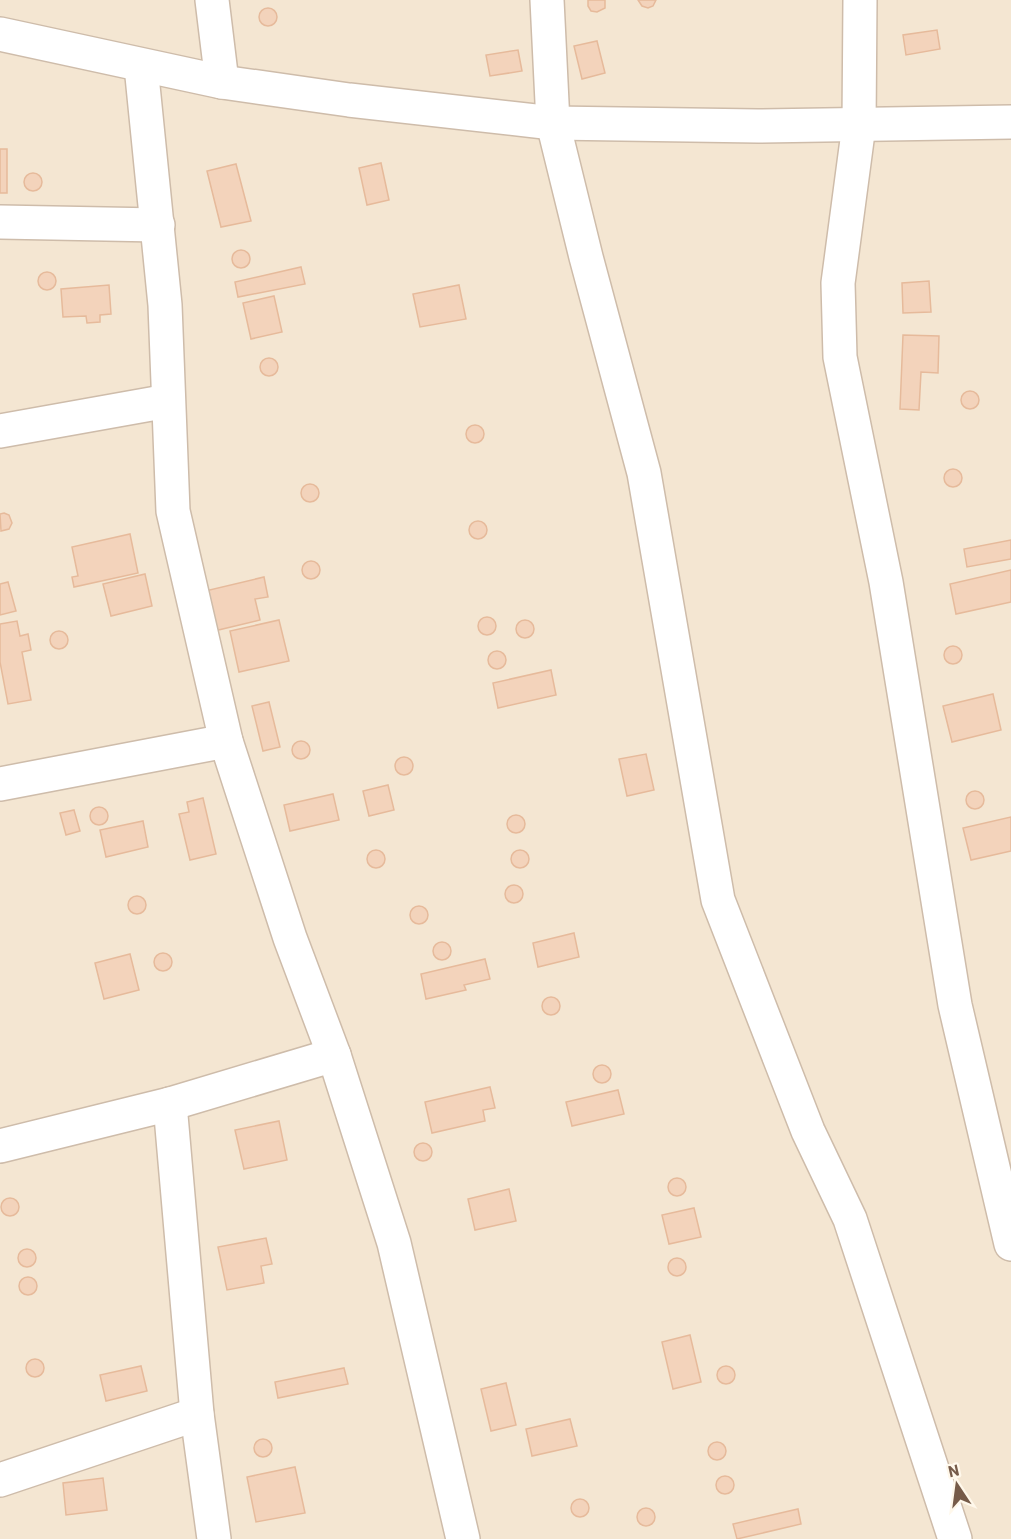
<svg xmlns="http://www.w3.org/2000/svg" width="1011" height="1539" font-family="Barlow,sans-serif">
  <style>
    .residential { fill: #f4e6d2 }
    .building { fill: #f3d3bb; stroke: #e6ba9b; stroke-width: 1.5 }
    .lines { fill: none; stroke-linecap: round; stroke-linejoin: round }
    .minor-casing { stroke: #cebcaa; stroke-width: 36 }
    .minor { stroke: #fff; stroke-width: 33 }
  </style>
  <rect width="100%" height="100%" fill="#fdf4e4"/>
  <rect class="residential" x="0" y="0" width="1011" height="1539"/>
  <g class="building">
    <path d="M 588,0 L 605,0 L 605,8 L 597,12 L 591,11 L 588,6 Z"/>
    <path d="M 638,0 L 656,0 L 653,6 L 648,8 L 642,6 Z"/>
    <circle cx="268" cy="17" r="9"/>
    <path d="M 937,30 L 940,49 L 906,55 L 903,35 Z"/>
    <path d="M 597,41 L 605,73 L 582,79 L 574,46 Z"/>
    <path d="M 518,50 L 522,71 L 490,76 L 486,55 Z"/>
    <rect x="0" y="149" width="7" height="44"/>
    <path d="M 381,163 L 389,200 L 367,205 L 359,168 Z"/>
    <path d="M 236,164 L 251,221 L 221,227 L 207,171 Z"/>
    <circle cx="33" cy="182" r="9"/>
    <circle cx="241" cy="259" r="9"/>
    <path d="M 301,267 L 305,284 L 238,297 L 235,282 Z"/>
    <circle cx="47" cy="281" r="9"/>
    <path d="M 929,281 L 931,312 L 903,313 L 902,283 Z"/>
    <path d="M 109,285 L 111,314 L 100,315 L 100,322 L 87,323 L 86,316 L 63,317 L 61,289 Z"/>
    <path d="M 459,285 L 466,319 L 420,327 L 413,294 Z"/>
    <path d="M 274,296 L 282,332 L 251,339 L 243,303 Z"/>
    <path d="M 903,335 L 939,336 L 938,373 L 921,372 L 919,410 L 900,409 Z"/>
    <circle cx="269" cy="367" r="9"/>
    <circle cx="970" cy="400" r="9"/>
    <circle cx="475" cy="434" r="9"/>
    <circle cx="953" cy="478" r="9"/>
    <circle cx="310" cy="493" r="9"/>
    <path d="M 4,513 L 9,515 L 12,523 L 9,529 L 1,531 L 0,514 Z"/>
    <circle cx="478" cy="530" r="9"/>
    <path d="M 130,534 L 138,573 L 74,587 L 72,577 L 78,576 L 72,547 Z"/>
    <path d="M 1011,540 L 1011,559 L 967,567 L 964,549 Z"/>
    <circle cx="311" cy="570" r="9"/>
    <path d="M 1011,570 L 1011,602 L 956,614 L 950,584 Z"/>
    <path d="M 145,574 L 152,606 L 111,616 L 103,584 Z"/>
    <path d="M 264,577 L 268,597 L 255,599 L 260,620 L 210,632 L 201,592 Z"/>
    <path d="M 8,582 L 16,611 L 0,615 L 0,584 Z"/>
    <circle cx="487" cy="626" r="9"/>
    <path d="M 279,620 L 289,661 L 239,672 L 230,631 Z"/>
    <circle cx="525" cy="629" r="9"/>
    <path d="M 17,621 L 20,636 L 28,634 L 31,650 L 22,652 L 31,700 L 8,704 L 0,662 L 0,624 Z"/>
    <circle cx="59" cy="640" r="9"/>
    <circle cx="953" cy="655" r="9"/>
    <circle cx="497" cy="660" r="9"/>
    <path d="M 551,670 L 556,695 L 498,708 L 493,683 Z"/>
    <path d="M 993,694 L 1001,730 L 952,742 L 943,706 Z"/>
    <path d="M 269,702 L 280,747 L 263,751 L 252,706 Z"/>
    <circle cx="301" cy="750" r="9"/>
    <path d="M 646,754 L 654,790 L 627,796 L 619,759 Z"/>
    <circle cx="404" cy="766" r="9"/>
    <path d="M 388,785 L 394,810 L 369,816 L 363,791 Z"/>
    <circle cx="975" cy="800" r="9"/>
    <path d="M 333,794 L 339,820 L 290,831 L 284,805 Z"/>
    <path d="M 203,798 L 216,854 L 190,860 L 179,814 L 189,812 L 187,802 Z"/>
    <circle cx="99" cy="816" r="9"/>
    <path d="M 74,810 L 80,831 L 66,835 L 60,813 Z"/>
    <circle cx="516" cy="824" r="9"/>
    <path d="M 1011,817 L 1011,851 L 971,860 L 963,828 Z"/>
    <path d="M 143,821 L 148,847 L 106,857 L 100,830 Z"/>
    <circle cx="520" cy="859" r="9"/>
    <circle cx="376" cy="859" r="9"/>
    <circle cx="514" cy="894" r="9"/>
    <circle cx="137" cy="905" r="9"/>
    <circle cx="419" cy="915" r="9"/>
    <path d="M 574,933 L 579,957 L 538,967 L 533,943 Z"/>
    <circle cx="442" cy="951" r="9"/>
    <circle cx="163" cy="962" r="9"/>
    <path d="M 130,954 L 139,990 L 104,999 L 95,963 Z"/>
    <path d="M 485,959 L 490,979 L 464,985 L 466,990 L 426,999 L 421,974 Z"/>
    <circle cx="551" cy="1006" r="9"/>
    <circle cx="602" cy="1074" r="9"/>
    <path d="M 490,1087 L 495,1108 L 483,1110 L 485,1121 L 432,1133 L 425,1102 Z"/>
    <path d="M 618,1090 L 624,1114 L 572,1126 L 566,1102 Z"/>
    <path d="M 279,1121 L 287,1160 L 244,1169 L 235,1130 Z"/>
    <circle cx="423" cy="1152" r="9"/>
    <circle cx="677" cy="1187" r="9"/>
    <path d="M 509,1189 L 516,1221 L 475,1230 L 468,1199 Z"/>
    <circle cx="10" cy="1207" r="9"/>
    <path d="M 694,1208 L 701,1237 L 669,1244 L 662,1215 Z"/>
    <path d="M 266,1238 L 272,1264 L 261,1266 L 264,1283 L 227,1290 L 218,1247 Z"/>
    <circle cx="27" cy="1258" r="9"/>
    <circle cx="677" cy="1267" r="9"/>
    <circle cx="28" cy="1286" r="9"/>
    <path d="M 690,1335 L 701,1382 L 673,1389 L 662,1342 Z"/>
    <circle cx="35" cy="1368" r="9"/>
    <path d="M 141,1366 L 147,1391 L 106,1401 L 100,1375 Z"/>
    <circle cx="726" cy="1375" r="9"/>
    <path d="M 344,1368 L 348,1384 L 278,1398 L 275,1382 Z"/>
    <path d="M 506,1383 L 516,1425 L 491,1431 L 481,1389 Z"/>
    <path d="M 570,1419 L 577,1446 L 532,1456 L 526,1429 Z"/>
    <circle cx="263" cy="1448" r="9"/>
    <circle cx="717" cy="1451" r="9"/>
    <path d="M 295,1467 L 305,1513 L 256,1522 L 247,1477 Z"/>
    <circle cx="725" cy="1485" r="9"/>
    <path d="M 103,1478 L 107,1510 L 66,1515 L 63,1483 Z"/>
    <circle cx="580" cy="1508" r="9"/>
    <circle cx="646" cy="1517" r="9"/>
    <path d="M 798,1509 L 801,1524 L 737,1539 L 733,1524 Z"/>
  </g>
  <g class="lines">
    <defs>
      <g id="minor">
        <path d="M 212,0 L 222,82"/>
        <path d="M 547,0 L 553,123 L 586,257 L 644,473 L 718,900 L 808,1131 L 850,1219 L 955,1539"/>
        <path d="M 860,0 L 859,125 L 838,283 L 840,357 L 886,582 L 955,1005 L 1011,1244"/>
        <path d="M 0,34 L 222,82 L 349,100 L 553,123 L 758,126 L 1011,122"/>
        <path d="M 141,66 L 165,305 L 173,511 L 226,741 L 290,938 L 334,1055 L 394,1243 L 463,1539"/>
        <path d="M 0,222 L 158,225"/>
        <path d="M 0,431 L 168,401"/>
        <path d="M 0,784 L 226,741"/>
        <path d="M 170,1104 L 197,1414 L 214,1539"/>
        <path d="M 0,1146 L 170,1104 L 334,1055"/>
        <path d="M 0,1480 L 197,1414"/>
      </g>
    </defs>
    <use href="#minor" class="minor-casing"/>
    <use href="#minor" class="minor"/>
  </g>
  <g transform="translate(957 1485) rotate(347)" stroke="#fff8eb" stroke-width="4.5" paint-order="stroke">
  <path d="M0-4.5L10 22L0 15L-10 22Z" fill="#765b49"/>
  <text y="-9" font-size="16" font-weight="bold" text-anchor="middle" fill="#765b49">N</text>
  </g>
</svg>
